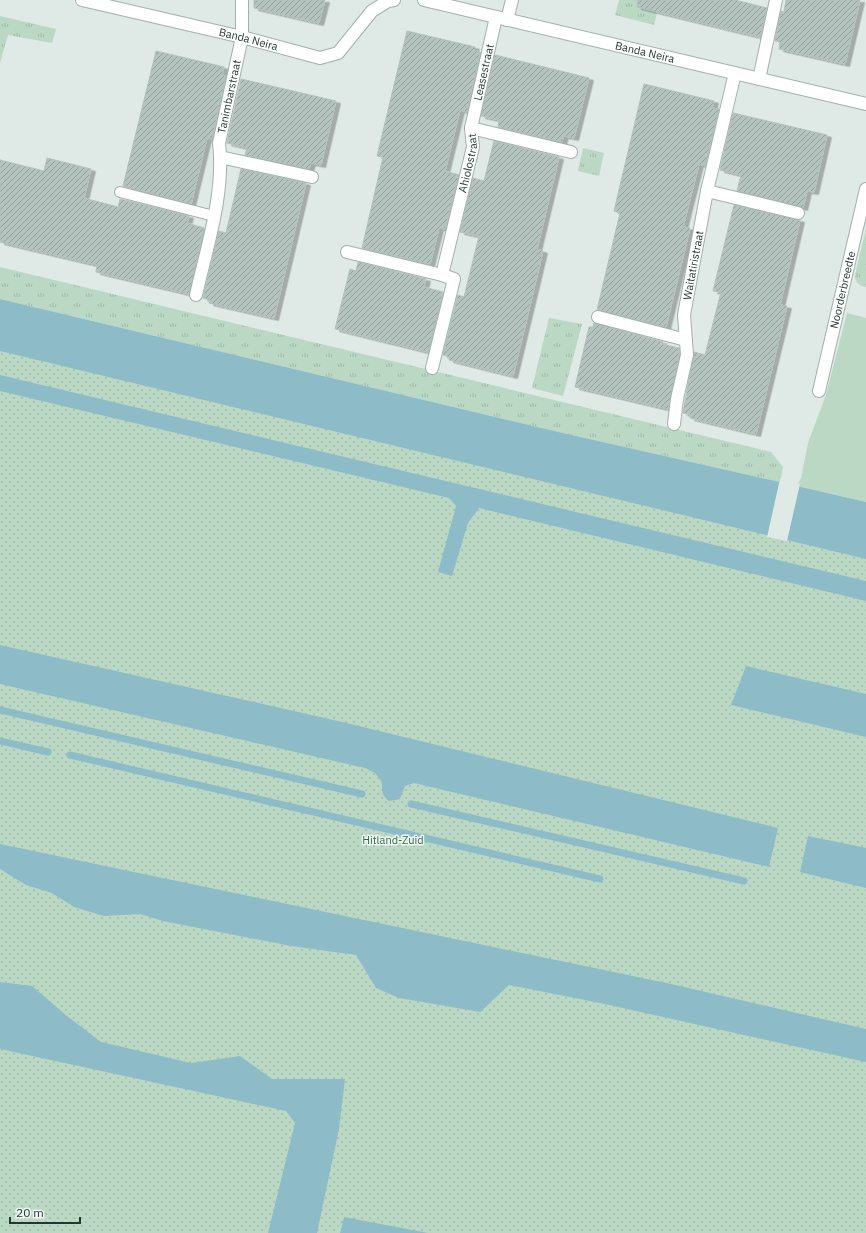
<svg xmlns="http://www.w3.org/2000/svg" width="866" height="1233" font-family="'IBM Plex Sans',sans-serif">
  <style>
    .grass { fill: url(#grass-tufts) }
    .park { fill: url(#park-dots) }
    .pitch { fill: #bad8c4 }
    .water { fill: #8dbcc8 }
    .pier { fill: #dfe9e5 }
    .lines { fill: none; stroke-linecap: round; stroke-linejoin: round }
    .stream { stroke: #8dbcc8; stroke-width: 7 }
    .building { fill: url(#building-hatch); stroke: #b3c1bc; filter: url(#shadow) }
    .lane-casing { stroke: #a3b0ac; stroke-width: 12 }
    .street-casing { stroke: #a3b0ac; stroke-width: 14 }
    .lane { stroke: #fff; stroke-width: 10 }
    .street { stroke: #fff; stroke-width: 12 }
    .labels { text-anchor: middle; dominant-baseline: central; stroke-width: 3; stroke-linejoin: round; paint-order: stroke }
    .street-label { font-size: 11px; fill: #223732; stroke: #eff6f3 }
    .park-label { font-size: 11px; fill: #316949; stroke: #eff6f3 }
  </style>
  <defs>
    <pattern id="grass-tufts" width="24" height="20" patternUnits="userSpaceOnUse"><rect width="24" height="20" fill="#bad8c4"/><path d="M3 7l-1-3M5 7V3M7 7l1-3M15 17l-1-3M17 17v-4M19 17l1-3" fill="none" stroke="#a0baa9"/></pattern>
    <pattern id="park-dots" width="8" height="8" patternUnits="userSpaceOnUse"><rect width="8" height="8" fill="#bad8c4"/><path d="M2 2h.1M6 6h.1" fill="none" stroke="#a0baa9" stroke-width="1.8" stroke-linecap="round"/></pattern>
    <pattern id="building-hatch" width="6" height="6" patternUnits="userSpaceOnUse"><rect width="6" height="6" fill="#b5c3be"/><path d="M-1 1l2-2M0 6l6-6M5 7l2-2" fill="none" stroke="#939f9b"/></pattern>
    <filter id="shadow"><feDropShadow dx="4.5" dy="2.5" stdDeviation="0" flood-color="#0004"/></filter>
  </defs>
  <rect width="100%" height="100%" fill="#dfe9e5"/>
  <g class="grass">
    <path d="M 619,0 L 660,0 L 654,25 L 615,15 Z"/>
    <path d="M 0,16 L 56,29 L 52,43 L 8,35 L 0,63 Z"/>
    <path d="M 583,148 L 604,153 L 599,176 L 578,171 Z"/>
    <path d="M 866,229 L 866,287 C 859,286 855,282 855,275 Z"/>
    <path d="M 0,267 L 771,452 L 783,467 L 780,482 L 563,433 L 0,299 Z"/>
    <path d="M 549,318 L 582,324 L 563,396 L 532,388 Z"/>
  </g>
  <path class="park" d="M 0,338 L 866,551 L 866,1233 L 0,1233 Z"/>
  <path class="pitch" d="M 847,313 L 866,318 L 866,502 L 797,486 L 801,478 L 808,443 L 826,395 Z"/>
  <g class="water">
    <path d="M 0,299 L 563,433 L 780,482 L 866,502 L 866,559 L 0,351 Z"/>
    <path d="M 0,375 L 866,581 L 866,601 L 479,508 L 468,523 L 452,576 L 438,572 L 456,506 L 449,498 L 0,391 Z"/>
    <path d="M 0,645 L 338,721 L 778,828 L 769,867 L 414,783 L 405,786 L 400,799 L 389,801 C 381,795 382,791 382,782 L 375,773 L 365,768 L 0,684 Z"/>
    <path d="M 746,666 L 866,694 L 866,737 L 731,705 Z"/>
    <path d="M 808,836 L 866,848 L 866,888 L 800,872 Z"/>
    <path d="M 0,844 L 671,984 L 866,1029 L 866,1062 L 600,1003 L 509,985 L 480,1012 L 399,998 L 376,988 L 356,955 L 291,946 L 163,921 L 140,914 L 104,916 L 74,907 L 52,893 L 26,885 L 0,869 Z"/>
    <path d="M 0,982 L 32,986 L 67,1016 L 101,1042 L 191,1063 L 240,1056 L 272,1079 L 345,1079 L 339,1129 L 317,1233 L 268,1233 L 295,1123 L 286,1111 L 0,1049 Z"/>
    <path d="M 344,1217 L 428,1233 L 340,1233 Z"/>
  </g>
  <path class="pier" d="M 780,479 L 800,484 L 787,541 L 767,537 Z"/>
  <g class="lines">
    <g class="stream">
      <path d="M 0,710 L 362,794"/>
      <path d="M 0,741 L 48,752"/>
      <path d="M 70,755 L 600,879"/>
      <path d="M 411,804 L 744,881"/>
    </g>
  </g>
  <g class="building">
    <path d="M 254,0 L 325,0 L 319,23 L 254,8 Z"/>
    <path d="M 638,0 L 735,0 L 767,8 L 760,37 L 637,7 Z"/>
    <path d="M 786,0 L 860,0 L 845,64 L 779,49 L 780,42 L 775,41 L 781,11 L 784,12 Z"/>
    <path d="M 407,31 L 475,47 L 474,50 L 480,52 L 467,112 L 460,110 L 445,171 L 459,175 L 445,229 L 439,228 L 430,264 L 362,248 L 383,157 L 377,156 Z"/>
    <path d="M 156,51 L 224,67 L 222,75 L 226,76 L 212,139 L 207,138 L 191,204 L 123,186 Z"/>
    <path d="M 495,55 L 589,78 L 574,138 L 564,136 L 562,142 L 498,127 L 499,120 L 481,116 Z"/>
    <path d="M 241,79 L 336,101 L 321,165 L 311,163 L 309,169 L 245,155 L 247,148 L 227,143 Z"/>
    <path d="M 644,84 L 714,101 L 712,108 L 719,109 L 705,166 L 699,164 L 683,227 L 690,228 L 666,327 L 597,310 L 620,213 L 614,211 Z"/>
    <path d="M 733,113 L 827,135 L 814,192 L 807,191 L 803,208 L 737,191 L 741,175 L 720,170 Z"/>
    <path d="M 494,141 L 559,157 L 537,249 L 543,251 L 513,376 L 449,360 L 450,357 L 443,355 L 458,295 L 464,297 L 479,236 L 460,232 L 473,178 L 484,181 Z"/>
    <path d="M 47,158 L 91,169 L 84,198 L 118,207 L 120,199 L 189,216 L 187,223 L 204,228 L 189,294 L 96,272 L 97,265 L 0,242 L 0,160 L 44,171 Z"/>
    <path d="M 241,169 L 306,183 L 274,318 L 209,303 L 210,300 L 203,298 L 219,231 L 226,233 Z"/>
    <path d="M 734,205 L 800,220 L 780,305 L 787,306 L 756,434 L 690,418 L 691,415 L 683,413 L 694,352 L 705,355 L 721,292 L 713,291 Z"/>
    <path d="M 358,262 L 426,279 L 424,287 L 443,292 L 428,352 L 335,329 L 350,269 L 356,271 Z"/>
    <path d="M 594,323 L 663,342 L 662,344 L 679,348 L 679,354 L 668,409 L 575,387 L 589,327 L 593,327 Z"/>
  </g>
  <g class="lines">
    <defs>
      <path id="lane" d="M 120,192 L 214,216"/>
      <g id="street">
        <path id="s1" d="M 82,0 L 242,37 L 320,58 L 338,53 L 372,11 L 388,1 L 394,0"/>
        <path id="s2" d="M 424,0 L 866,104"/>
        <path d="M 507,20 L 512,0"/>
        <path d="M 759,79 L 776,0"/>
        <path d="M 471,128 L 571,152"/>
        <path d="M 220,157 L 312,177"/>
        <path d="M 707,191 L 798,213"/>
        <path d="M 347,252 L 442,275 L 454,279 L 432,368"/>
        <path id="s3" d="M 442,275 L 473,147 L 471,128 L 496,17"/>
        <path id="s4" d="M 196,295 C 207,246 225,193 219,143 L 242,37 L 242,0"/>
        <path d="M 598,317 L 686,340"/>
        <path id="s5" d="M 819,391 L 866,189"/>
        <path id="s6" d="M 674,424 L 677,399 L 687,355 L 684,315 L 707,191 L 735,73"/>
      </g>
    </defs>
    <use href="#lane" class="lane-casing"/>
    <use href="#street" class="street-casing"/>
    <use href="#lane" class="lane"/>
    <use href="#street" class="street"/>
  </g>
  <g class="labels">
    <g class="street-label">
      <text stroke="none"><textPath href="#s1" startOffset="171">Banda Neira</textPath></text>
      <text stroke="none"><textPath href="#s2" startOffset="227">Banda Neira</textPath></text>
      <text stroke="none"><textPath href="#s3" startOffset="208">Leasestraat</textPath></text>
      <text stroke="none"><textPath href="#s4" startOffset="202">Tanimbarstraat</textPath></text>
      <text stroke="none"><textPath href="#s3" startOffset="115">Ahiolostraat</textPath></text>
      <text stroke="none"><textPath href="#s6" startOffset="161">Waitatiristraat</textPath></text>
      <text stroke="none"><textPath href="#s5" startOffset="104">Noorderbreedte</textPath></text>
    </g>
    <g class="park-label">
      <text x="393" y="840">Hitland-Zuid</text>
    </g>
  </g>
  <path d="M10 1217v6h70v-6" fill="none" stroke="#223732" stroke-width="2"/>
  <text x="16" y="1217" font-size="12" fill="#223732" stroke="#eff6f3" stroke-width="3" paint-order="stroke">20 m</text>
</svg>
